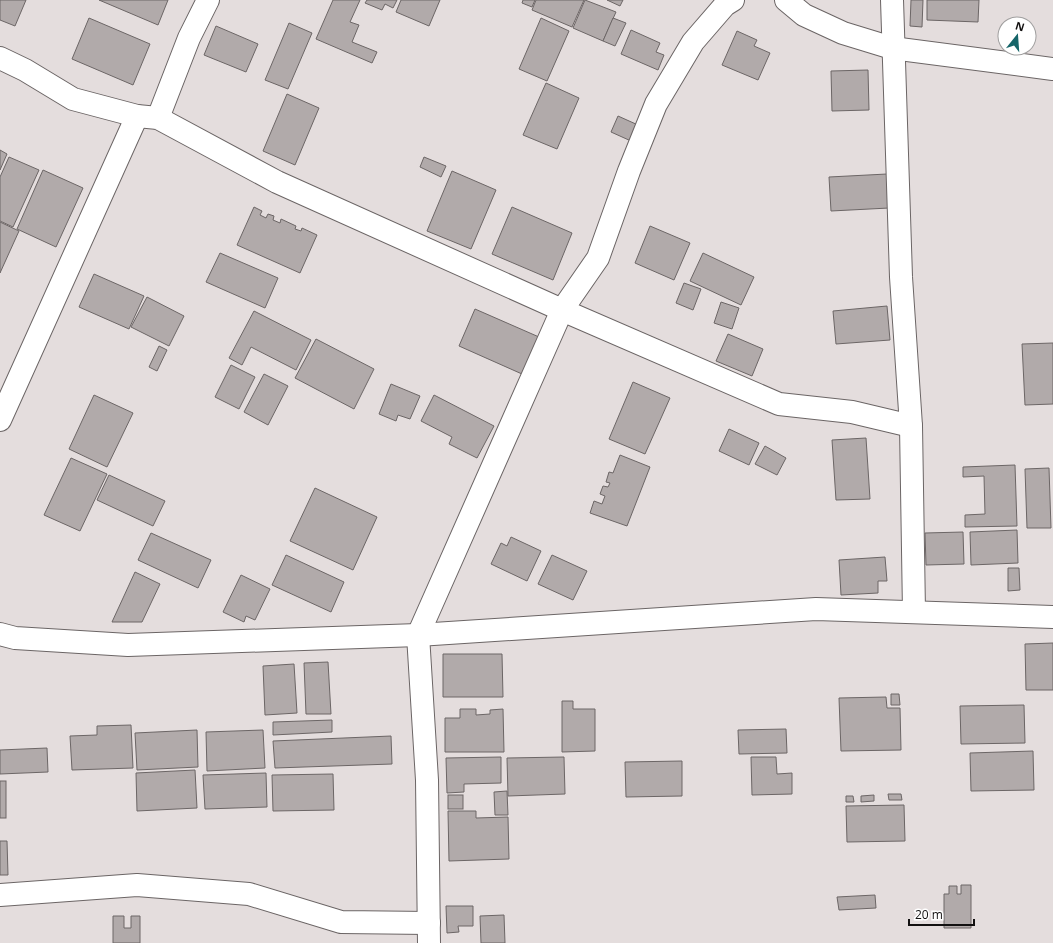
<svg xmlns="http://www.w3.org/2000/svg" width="1053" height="943" font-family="'Open Sans',sans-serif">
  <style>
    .building { fill: #b1aaaa; stroke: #6c6666 }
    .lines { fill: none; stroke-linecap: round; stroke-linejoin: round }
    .street-casing { stroke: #6b6565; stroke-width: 24 }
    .street { stroke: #fff; stroke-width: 22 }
  </style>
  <rect width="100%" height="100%" fill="#e4dddd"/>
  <g class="building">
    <path d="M 0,0 L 26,0 L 15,26 L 0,20 Z"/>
    <path d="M 99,0 L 168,0 L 158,25 Z"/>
    <path d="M 333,0 L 360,0 L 350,22 L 359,25 L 352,42 L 377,52 L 372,63 L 316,39 Z"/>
    <path d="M 367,0 L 397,0 L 393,8 L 385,4 L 382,10 L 365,3 Z"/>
    <path d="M 401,0 L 440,0 L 429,26 L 396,12 Z"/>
    <path d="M 523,0 L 535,0 L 532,7 L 522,3 Z"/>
    <path d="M 536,0 L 584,0 L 572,27 L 532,10 Z"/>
    <path d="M 585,0 L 616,12 L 603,41 L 573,28 Z"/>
    <path d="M 607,0 L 623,0 L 620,6 Z"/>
    <path d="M 911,0 L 923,0 L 922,27 L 910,26 Z"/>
    <path d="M 927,0 L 979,0 L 978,22 L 927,20 Z"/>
    <path d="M 89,18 L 150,44 L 133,85 L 72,59 Z"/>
    <path d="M 541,18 L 569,31 L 547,81 L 519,69 Z"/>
    <path d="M 613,18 L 626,23 L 615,46 L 603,41 Z"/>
    <path d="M 289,23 L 312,33 L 288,89 L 265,80 Z"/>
    <path d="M 216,26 L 258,44 L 246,72 L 204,55 Z"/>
    <path d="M 631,30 L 660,43 L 656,52 L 664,55 L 658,70 L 621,54 Z"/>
    <path d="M 737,31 L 757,40 L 754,46 L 770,53 L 758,80 L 722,65 Z"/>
    <path d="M 868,70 L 869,110 L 832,111 L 831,71 Z"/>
    <path d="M 546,83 L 579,98 L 557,149 L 523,135 Z"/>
    <path d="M 287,94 L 319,108 L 295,165 L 263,151 Z"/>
    <path d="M 618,116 L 638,125 L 631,141 L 611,132 Z"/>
    <path d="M 0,150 L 7,154 L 0,170 Z"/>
    <path d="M 9,157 L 39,170 L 13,227 L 0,221 L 0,177 Z"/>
    <path d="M 424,157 L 446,166 L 441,177 L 420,167 Z"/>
    <path d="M 43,170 L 83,188 L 56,247 L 17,229 Z"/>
    <path d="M 452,171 L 496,190 L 471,249 L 427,231 Z"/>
    <path d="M 887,174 L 889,208 L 831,211 L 829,177 Z"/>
    <path d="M 254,207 L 262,211 L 260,215 L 266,218 L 268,214 L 274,216 L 273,220 L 280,223 L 281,219 L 296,226 L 295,229 L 301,231 L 302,228 L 317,235 L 300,273 L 237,245 Z"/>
    <path d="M 512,207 L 572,233 L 553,280 L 492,254 Z"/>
    <path d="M 0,222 L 19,231 L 0,273 Z"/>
    <path d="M 650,226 L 690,243 L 674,280 L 635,263 Z"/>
    <path d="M 220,253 L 278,278 L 265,308 L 206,282 Z"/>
    <path d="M 703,253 L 754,277 L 741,305 L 690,281 Z"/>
    <path d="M 94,274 L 144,296 L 129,329 L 79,307 Z"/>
    <path d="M 684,283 L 701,289 L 693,310 L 676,303 Z"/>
    <path d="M 147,297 L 184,316 L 169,346 L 131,327 Z"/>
    <path d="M 721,302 L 739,308 L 732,329 L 714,323 Z"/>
    <path d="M 887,306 L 890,340 L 836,344 L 833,311 Z"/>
    <path d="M 475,309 L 539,337 L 522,374 L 459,346 Z"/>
    <path d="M 254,311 L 311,340 L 296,370 L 251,347 L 242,365 L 229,358 Z"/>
    <path d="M 728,334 L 763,349 L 752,376 L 716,361 Z"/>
    <path d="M 316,339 L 374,369 L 354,409 L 295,378 Z"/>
    <path d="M 1053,343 L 1053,404 L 1025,405 L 1022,344 Z"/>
    <path d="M 159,346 L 167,350 L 157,371 L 149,367 Z"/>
    <path d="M 231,365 L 255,377 L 239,409 L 215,397 Z"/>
    <path d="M 264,374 L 288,386 L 268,425 L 244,412 Z"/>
    <path d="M 633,382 L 670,398 L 645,454 L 609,439 Z"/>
    <path d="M 391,384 L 420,396 L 410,419 L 398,415 L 396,421 L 379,414 Z"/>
    <path d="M 94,395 L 133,413 L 107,467 L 69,449 Z"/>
    <path d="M 434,395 L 494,426 L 477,458 L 449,444 L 452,437 L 421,421 Z"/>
    <path d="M 729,429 L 759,443 L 749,465 L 719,451 Z"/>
    <path d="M 866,438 L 870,499 L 836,500 L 832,440 Z"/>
    <path d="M 765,446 L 786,458 L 777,475 L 755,464 Z"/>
    <path d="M 620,455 L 650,467 L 627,526 L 590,513 L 594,501 L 602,504 L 605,496 L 600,494 L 603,486 L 608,487 L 610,483 L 606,482 L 609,472 L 613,473 Z"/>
    <path d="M 71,458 L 107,474 L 80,531 L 44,515 Z"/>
    <path d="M 1015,465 L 1017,526 L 965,527 L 965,515 L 985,514 L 984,476 L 963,477 L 963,467 Z"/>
    <path d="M 1049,468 L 1051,528 L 1027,528 L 1025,469 Z"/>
    <path d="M 109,475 L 165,501 L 153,526 L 97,500 Z"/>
    <path d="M 315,488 L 377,517 L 353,570 L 290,541 Z"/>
    <path d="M 1017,530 L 1018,563 L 971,565 L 970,532 Z"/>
    <path d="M 963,532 L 964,564 L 926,565 L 925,533 Z"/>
    <path d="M 151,533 L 211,560 L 198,588 L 138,560 Z"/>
    <path d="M 511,537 L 541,551 L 527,581 L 491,564 L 501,543 L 507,546 Z"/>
    <path d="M 286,555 L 344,582 L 331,612 L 272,585 Z"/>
    <path d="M 552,555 L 587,571 L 573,600 L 538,584 Z"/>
    <path d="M 885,557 L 887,581 L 878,581 L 878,593 L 841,595 L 839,560 Z"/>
    <path d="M 1008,568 L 1019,568 L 1020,590 L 1008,591 Z"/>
    <path d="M 135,572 L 160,584 L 142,622 L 112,622 Z"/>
    <path d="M 241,575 L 270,589 L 255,620 L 246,616 L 244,622 L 223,612 Z"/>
    <path d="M 1053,643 L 1053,690 L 1026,690 L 1025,644 Z"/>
    <path d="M 443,654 L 502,654 L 503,697 L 443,697 Z"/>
    <path d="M 328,662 L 331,714 L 306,714 L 304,663 Z"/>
    <path d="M 294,664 L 297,713 L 265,715 L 263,666 Z"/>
    <path d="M 891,694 L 899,694 L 900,705 L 891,705 Z"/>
    <path d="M 886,697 L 887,708 L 900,708 L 901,750 L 841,751 L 839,698 Z"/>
    <path d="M 562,701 L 573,701 L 573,709 L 595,709 L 595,751 L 562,752 Z"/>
    <path d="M 1024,705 L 1025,743 L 961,744 L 960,706 Z"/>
    <path d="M 460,709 L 476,709 L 476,715 L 490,714 L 490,710 L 503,709 L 504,752 L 445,752 L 445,718 L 460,718 Z"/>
    <path d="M 332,720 L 332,732 L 273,735 L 273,722 Z"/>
    <path d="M 131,725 L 133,768 L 72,770 L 70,736 L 97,735 L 97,726 Z"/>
    <path d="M 786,729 L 787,753 L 739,754 L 738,730 Z"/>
    <path d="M 197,730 L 198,767 L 137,770 L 135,733 Z"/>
    <path d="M 263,730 L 265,768 L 207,771 L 206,732 Z"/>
    <path d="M 391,736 L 392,764 L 275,768 L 273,741 Z"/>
    <path d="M 47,748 L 48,772 L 0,774 L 0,750 Z"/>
    <path d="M 1033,751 L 1034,790 L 971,791 L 970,753 Z"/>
    <path d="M 501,757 L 501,783 L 464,784 L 464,792 L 447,793 L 446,758 Z"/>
    <path d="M 564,757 L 565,794 L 508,796 L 507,758 Z"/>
    <path d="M 751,757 L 776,757 L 777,774 L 792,773 L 792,794 L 752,795 Z"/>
    <path d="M 682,761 L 682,796 L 626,797 L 625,762 Z"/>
    <path d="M 195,770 L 197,808 L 137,811 L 136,773 Z"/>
    <path d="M 266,773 L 267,807 L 205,809 L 203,775 Z"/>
    <path d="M 333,774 L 334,810 L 273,811 L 272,775 Z"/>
    <rect x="0" y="781" width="6" height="37"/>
    <path d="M 507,791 L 508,815 L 495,815 L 494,792 Z"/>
    <path d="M 888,794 L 901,794 L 902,800 L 889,800 Z"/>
    <rect x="448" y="795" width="15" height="14"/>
    <path d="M 874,795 L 874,801 L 861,802 L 861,796 Z"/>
    <path d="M 846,796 L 853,796 L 854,802 L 846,802 Z"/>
    <path d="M 904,805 L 905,841 L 847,842 L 846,806 Z"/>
    <path d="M 448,811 L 476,811 L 476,818 L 508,817 L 509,859 L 449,861 Z"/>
    <path d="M 0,841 L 7,841 L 8,875 L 0,875 Z"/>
    <path d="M 961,885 L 971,885 L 971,928 L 944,928 L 944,894 L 949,894 L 949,886 L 957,886 L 957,894 L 961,894 Z"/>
    <path d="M 875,895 L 876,908 L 839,910 L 837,897 Z"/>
    <path d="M 446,906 L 473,906 L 473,926 L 458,926 L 459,932 L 447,933 Z"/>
    <path d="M 504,915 L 505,943 L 481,943 L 480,916 Z"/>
    <path d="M 113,916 L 124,916 L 124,928 L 131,928 L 131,916 L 140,916 L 140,943 L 113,943 Z"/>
  </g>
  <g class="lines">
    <defs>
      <g id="street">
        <path d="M 786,0 L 804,15 L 843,33 L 892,48 L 1053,69"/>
        <path d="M 892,0 L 901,277 L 911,426 L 914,612"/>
        <path d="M 0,58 L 25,70 L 73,99 L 137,116 L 158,118 L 277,182 L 562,310 L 779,404 L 852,412 L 911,426"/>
        <path d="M 158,118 L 189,38 L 208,0"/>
        <path d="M 0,420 L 137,116"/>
        <path d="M 0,634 L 15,638 L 128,645 L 418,635 L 816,609 L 1053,617"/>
        <path d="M 0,895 L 137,885 L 249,894 L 341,922 L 429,923"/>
        <path d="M 429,943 L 427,780 L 418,635 L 562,310 L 598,258 L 629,171 L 656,104 L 693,42 L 725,5 L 733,0"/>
      </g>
    </defs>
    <use href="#street" class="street-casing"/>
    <use href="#street" class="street"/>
  </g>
  <g transform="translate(1017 36) rotate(17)"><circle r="19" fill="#ffffff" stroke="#a09f9f"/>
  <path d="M0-3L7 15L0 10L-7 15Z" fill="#166569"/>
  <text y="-6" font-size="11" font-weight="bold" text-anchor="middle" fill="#121010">N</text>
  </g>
  <path d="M909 919v6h65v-6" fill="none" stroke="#121010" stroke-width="2"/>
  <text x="915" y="919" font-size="12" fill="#121010" stroke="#ffffff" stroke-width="3" paint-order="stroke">20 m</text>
</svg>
